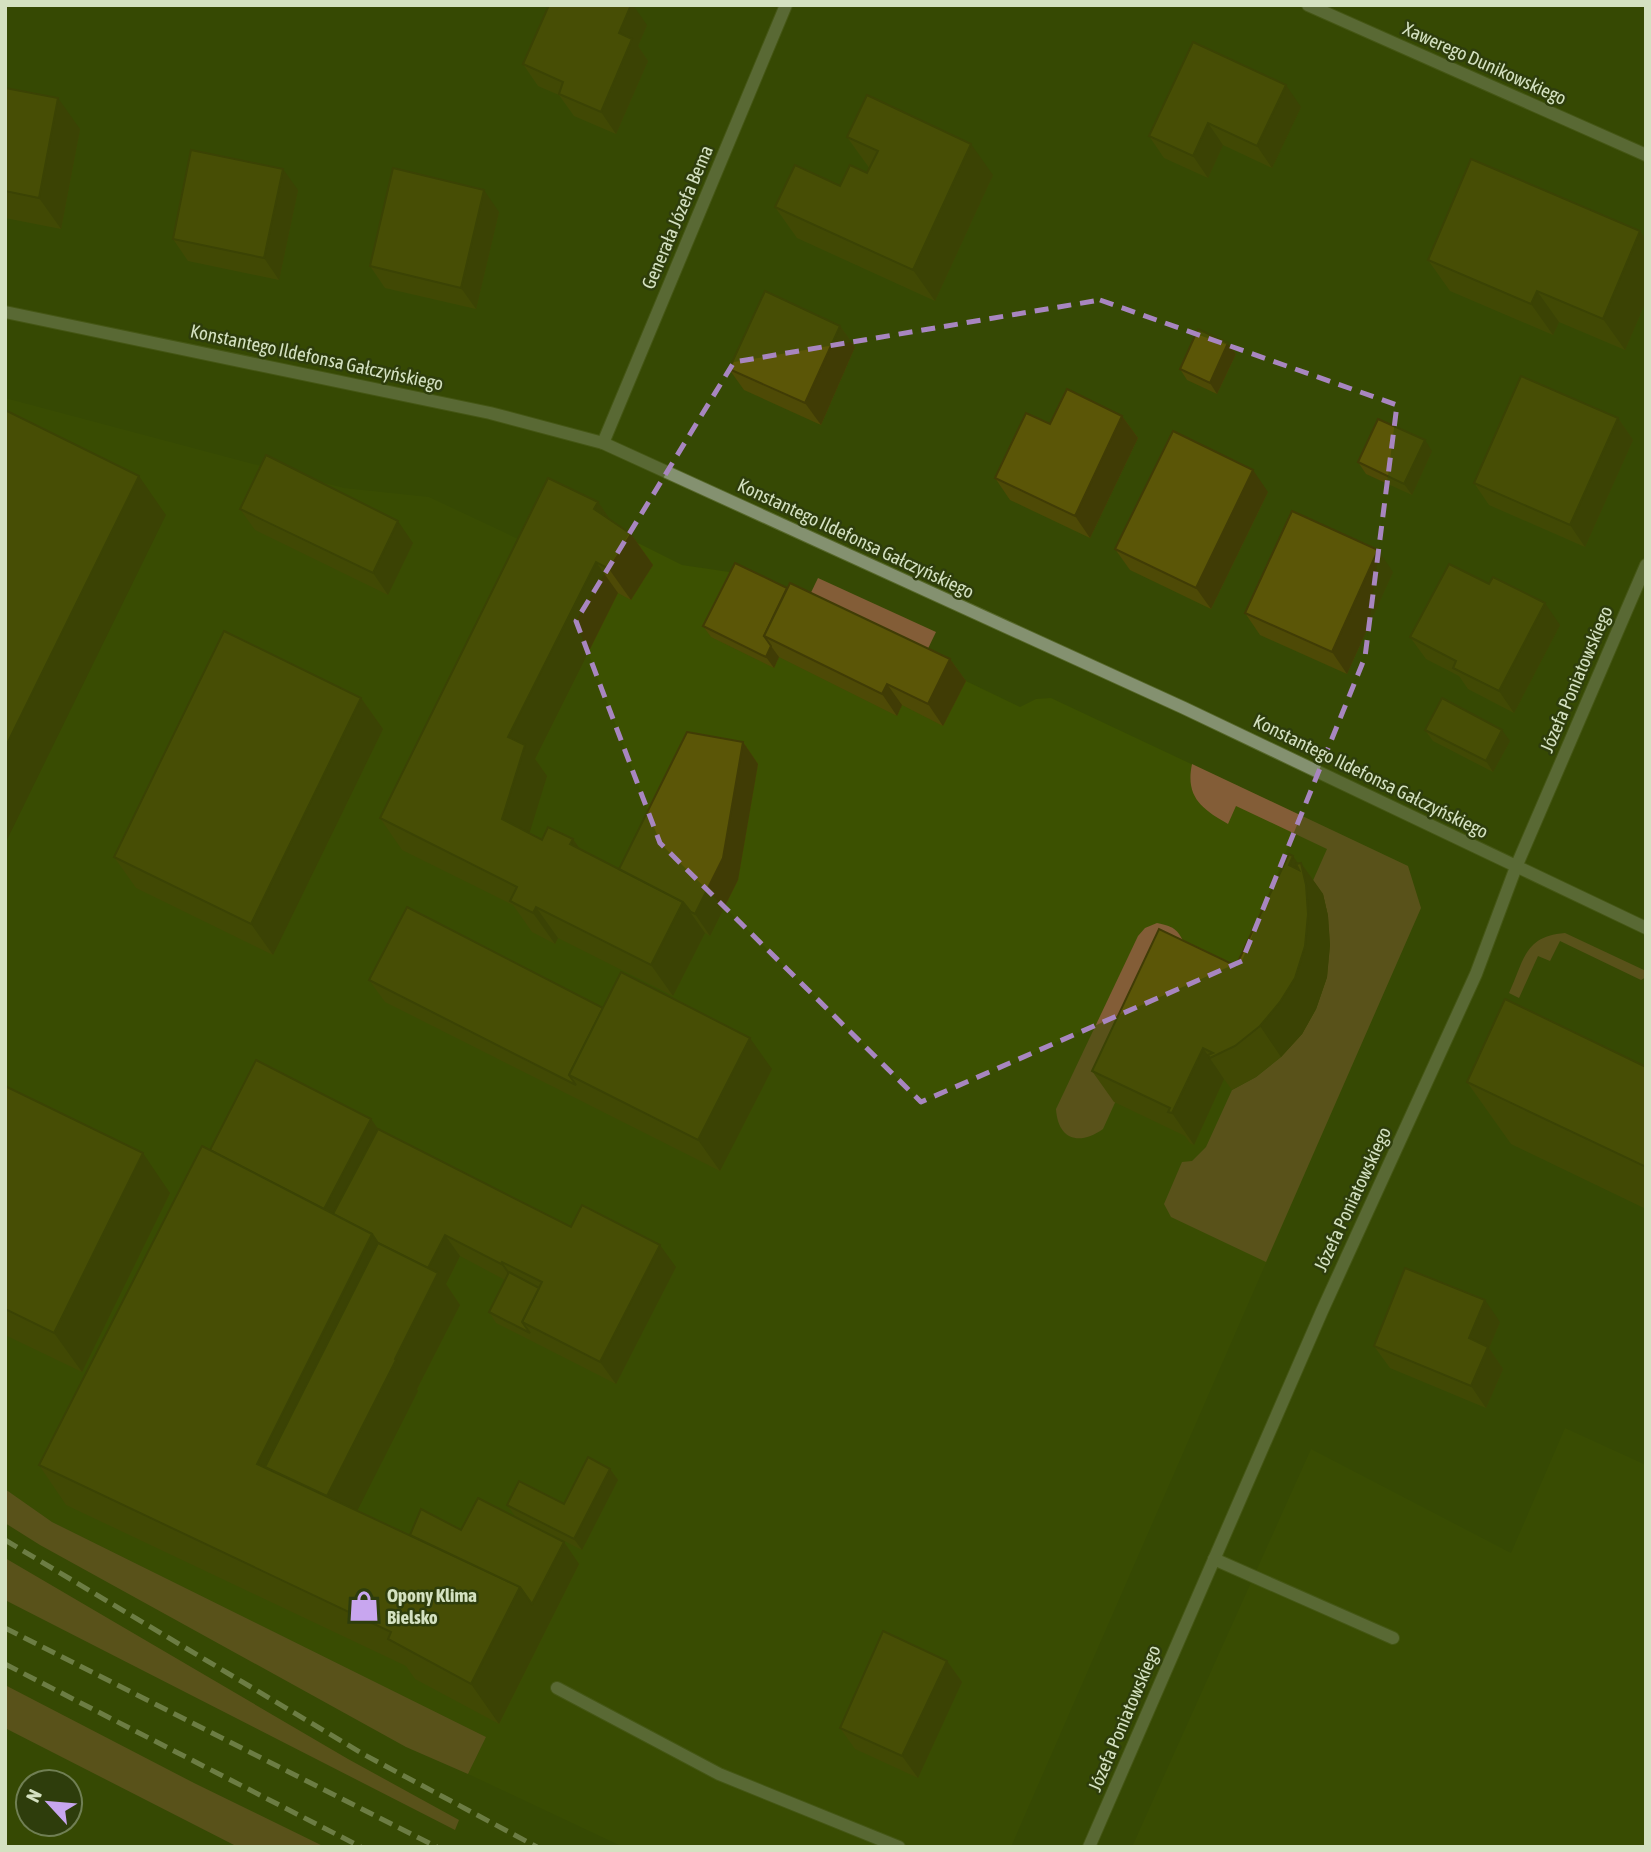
<svg xmlns="http://www.w3.org/2000/svg" width="1651" height="1852" font-family="'Asap Condensed',sans-serif">
  <style>
    .built { fill: #3c5101 }
    .green { fill: #835d37 }
    .lines { fill: none; stroke-linecap: round; stroke-linejoin: round }
    .minor-casing { stroke: #56672a; stroke-width: 14 }
    .minor { stroke: #849170; stroke-width: 12 }
    .rail { stroke: #aebc93; stroke-width: 5; stroke-dasharray: 14 7; stroke-linecap: butt }
    .wall { fill: #4e4a06 }
    .shaded-wall { fill: #403c05 }
    .building { fill: #5b5607; stroke: #403c05; stroke-width: 2 }
    .marked { fill: none; stroke: #a886c0; stroke-width: 5; stroke-dasharray: 14 9; stroke-linejoin: round }
    .labels { text-anchor: middle; dominant-baseline: central; stroke-width: 5; stroke-linejoin: round; paint-order: stroke }
    .street-label { font-size: 19px; fill: #d4e1c1; stroke: #2e3d0c }
    .poi-label { font-size: 19px; font-weight: bold; fill: #d4e1c1; stroke: #2e3d0c; text-anchor: start }
  </style>
  <rect width="100%" height="100%" fill="#364904"/>
  <g class="built">
    <path d="M 5,398 L 344,488 L 429,497 L 548,553 L 570,509 L 682,565 L 743,574 L 1020,707 L 1036,699 L 1051,698 L 1408,866 L 1421,908 L 1011,1847 L 623,1847 L 468,1774 L 486,1737 L 52,1522 L 5,1489 Z"/>
    <path d="M 1565,1428 L 1646,1465 L 1646,1847 L 1132,1847 L 1311,1449 L 1511,1553 Z"/>
  </g>
  <g class="green">
    <path d="M 818,578 L 936,632 L 922,661 L 805,605 Z"/>
    <path d="M 1192,764 L 1408,866 L 1421,908 L 1266,1262 L 1171,1217 L 1164,1204 L 1182,1162 L 1192,1161 L 1206,1147 L 1232,1090 L 1256,1077 L 1281,1057 L 1302,1034 L 1316,1009 L 1327,977 L 1328,916 L 1323,895 L 1311,885 L 1327,849 L 1236,806 L 1228,824 C 1202,809 1185,797 1192,764 Z"/>
    <path d="M 1157,923 C 1176,927 1178,930 1186,947 L 1103,1129 C 1079,1146 1058,1140 1056,1109 L 1138,936 L 1145,928 Z"/>
    <path d="M 1565,933 L 1646,971 L 1646,977 L 1641,980 L 1560,941 L 1550,961 L 1538,956 L 1519,998 L 1509,993 C 1524,961 1524,936 1565,933 Z"/>
    <path d="M 5,1489 L 52,1522 L 486,1737 L 468,1774 L 406,1747 L 40,1545 L 5,1523 Z"/>
    <path d="M 5,1558 L 348,1759 L 459,1820 L 455,1830 L 5,1600 Z"/>
    <path d="M 5,1685 L 194,1783 L 325,1847 L 238,1847 L 5,1728 Z"/>
  </g>
  <g class="lines">
    <defs>
      <g id="minor">
        <path d="M 1308,5 L 1646,155"/>
        <path d="M 5,312 L 490,413 L 603,443 L 1184,708 L 1646,928"/>
        <path d="M 603,443 L 786,5"/>
        <path d="M 1214,1559 L 1393,1638"/>
        <path d="M 557,1688 L 719,1774 L 899,1847"/>
        <path d="M 1089,1847 L 1322,1311 L 1476,974 L 1516,867 L 1646,565"/>
      </g>
    </defs>
    <use href="#minor" class="minor-casing"/>
    <use href="#minor" class="minor"/>
    <g class="rail">
      <path d="M 5,1540 L 363,1754 L 537,1847"/>
      <path d="M 5,1628 L 437,1847"/>
      <path d="M 5,1664 L 361,1847"/>
    </g>
  </g>
  <g class="wall">
    <path d="M 647,25 L 638,46 L 648,61 L 616,134 L 574,116 L 559,95 L 538,86 L 523,64 Z"/>
    <path d="M 1193,42 L 1301,107 L 1272,168 L 1223,145 L 1208,178 L 1164,158 L 1149,136 Z"/>
    <path d="M 5,88 L 80,129 L 61,229 L 5,218 Z"/>
    <path d="M 847,137 L 993,175 L 935,301 L 797,238 L 775,207 L 840,186 L 867,173 L 870,169 Z"/>
    <path d="M 298,190 L 279,280 L 188,261 L 173,239 Z"/>
    <path d="M 499,212 L 476,309 L 385,288 L 370,266 Z"/>
    <path d="M 1640,231 L 1646,240 L 1646,301 L 1625,350 L 1559,322 L 1553,335 L 1450,291 L 1428,260 Z"/>
    <path d="M 840,326 L 855,347 L 821,425 L 744,390 L 729,369 Z"/>
    <path d="M 1228,343 L 1236,354 L 1217,394 L 1187,380 L 1180,369 Z"/>
    <path d="M 1122,416 L 1138,438 L 1090,538 L 1010,500 L 995,478 L 1050,424 Z"/>
    <path d="M 1618,418 L 1633,440 L 1585,547 L 1489,505 L 1474,483 Z"/>
    <path d="M 1432,451 L 1412,495 L 1366,474 L 1358,462 Z"/>
    <path d="M 1268,492 L 1211,609 L 1130,570 L 1115,549 Z"/>
    <path d="M 598,502 L 610,520 L 631,534 L 653,565 L 631,600 L 618,593 L 535,759 L 547,776 L 529,833 L 542,840 L 573,839 L 580,849 L 619,869 L 743,742 L 758,764 L 738,880 L 710,936 L 705,933 L 673,996 L 558,938 L 555,944 L 532,932 L 513,905 L 402,850 L 380,818 Z"/>
    <path d="M 240,509 L 413,543 L 388,595 L 255,530 Z"/>
    <path d="M 1393,572 L 1347,674 L 1260,635 L 1245,613 Z"/>
    <path d="M 787,588 L 950,659 L 966,681 L 943,726 L 902,705 L 897,716 L 779,657 L 774,668 L 711,637 L 703,626 Z"/>
    <path d="M 1560,625 L 1514,713 L 1468,689 L 1459,676 L 1426,659 L 1410,637 Z"/>
    <path d="M 361,698 L 383,729 L 273,955 L 136,888 L 114,857 Z"/>
    <path d="M 1425,730 L 1510,741 L 1493,772 L 1433,741 Z"/>
    <path d="M 1301,863 L 1323,894 L 1328,916 L 1330,945 L 1327,977 L 1316,1009 L 1302,1034 L 1281,1057 L 1256,1077 L 1232,1090 L 1224,1079 L 1194,1145 L 1190,1143 L 1185,1136 L 1114,1102 L 1092,1071 L 1236,966 L 1299,864 Z"/>
    <path d="M 369,980 L 603,1008 L 772,1069 L 720,1171 L 385,1002 Z"/>
    <path d="M 1646,1067 L 1646,1209 L 1511,1144 L 1467,1082 Z"/>
    <path d="M 5,1086 L 170,1193 L 82,1372 L 5,1335 Z"/>
    <path d="M 371,1119 L 378,1129 L 571,1227 L 676,1267 L 616,1384 L 496,1323 L 489,1312 L 505,1280 L 460,1256 L 446,1284 L 460,1305 L 417,1389 L 418,1391 L 357,1510 L 410,1535 L 461,1530 L 564,1542 L 579,1564 L 499,1724 L 415,1679 L 406,1666 L 66,1505 L 39,1465 L 210,1150 Z"/>
    <path d="M 1500,1322 L 1489,1348 L 1503,1369 L 1486,1408 L 1390,1368 L 1374,1346 Z"/>
    <path d="M 610,1469 L 618,1480 L 582,1550 L 515,1516 L 507,1505 L 564,1504 Z"/>
    <path d="M 947,1661 L 962,1682 L 918,1778 L 855,1749 L 840,1728 Z"/>
  </g>
  <g class="shaded-wall">
    <path d="M 631,5 L 633,5 L 647,25 L 638,46 L 648,61 L 616,134 L 601,112 L 619,33 Z"/>
    <path d="M 1286,85 L 1301,107 L 1272,168 L 1257,146 Z"/>
    <path d="M 58,98 L 80,129 L 61,229 L 39,198 Z"/>
    <path d="M 1208,123 L 1223,145 L 1208,178 L 1193,156 Z"/>
    <path d="M 971,144 L 993,175 L 935,301 L 913,270 Z"/>
    <path d="M 283,169 L 298,190 L 279,280 L 264,258 Z"/>
    <path d="M 484,190 L 499,212 L 476,309 L 461,288 Z"/>
    <path d="M 1640,231 L 1646,240 L 1646,301 L 1625,350 L 1603,319 Z"/>
    <path d="M 1537,291 L 1559,322 L 1553,335 L 1531,304 Z"/>
    <path d="M 840,326 L 855,347 L 821,425 L 805,403 Z"/>
    <path d="M 1228,343 L 1236,354 L 1217,394 L 1210,383 Z"/>
    <path d="M 1122,416 L 1138,438 L 1090,538 L 1075,516 Z"/>
    <path d="M 1618,418 L 1633,440 L 1585,547 L 1570,525 Z"/>
    <path d="M 1425,440 L 1432,451 L 1412,495 L 1404,484 Z"/>
    <path d="M 1253,470 L 1268,492 L 1211,609 L 1196,588 Z"/>
    <path d="M 139,476 L 166,515 L 5,844 L 5,748 Z"/>
    <path d="M 598,502 L 620,534 L 594,509 Z"/>
    <path d="M 398,521 L 413,543 L 388,595 L 373,573 Z"/>
    <path d="M 631,534 L 653,565 L 631,600 L 609,569 Z"/>
    <path d="M 1378,550 L 1393,572 L 1347,674 L 1332,652 Z"/>
    <path d="M 596,562 L 618,593 L 535,759 L 547,776 L 524,851 L 502,819 L 508,737 Z"/>
    <path d="M 1545,603 L 1560,625 L 1514,713 L 1499,691 Z"/>
    <path d="M 771,646 L 779,657 L 774,668 L 766,657 Z"/>
    <path d="M 950,659 L 966,681 L 943,726 L 928,704 Z"/>
    <path d="M 887,684 L 902,705 L 897,716 L 882,694 Z"/>
    <path d="M 361,698 L 383,729 L 273,955 L 251,924 Z"/>
    <path d="M 1502,730 L 1510,741 L 1493,772 L 1486,761 Z"/>
    <path d="M 743,742 L 758,764 L 738,880 L 710,936 L 695,914 Z"/>
    <path d="M 573,839 L 595,871 L 570,844 Z"/>
    <path d="M 1293,856 L 1302,869 L 1301,863 L 1323,894 L 1328,916 L 1330,945 L 1327,977 L 1316,1009 L 1302,1034 L 1281,1057 L 1260,1026 L 1289,865 Z"/>
    <path d="M 683,902 L 705,933 L 673,996 L 651,965 Z"/>
    <path d="M 536,907 L 558,938 L 555,944 L 533,913 Z"/>
    <path d="M 750,1038 L 772,1069 L 720,1171 L 698,1140 Z"/>
    <path d="M 1203,1048 L 1224,1079 L 1194,1145 L 1172,1113 Z"/>
    <path d="M 371,1119 L 393,1150 L 349,1234 L 322,1214 Z"/>
    <path d="M 143,1153 L 170,1193 L 82,1372 L 54,1333 Z"/>
    <path d="M 372,1234 L 400,1274 L 293,1487 L 257,1464 Z"/>
    <path d="M 445,1235 L 460,1256 L 446,1284 L 460,1305 L 417,1389 L 418,1391 L 346,1533 L 324,1502 L 426,1273 Z"/>
    <path d="M 660,1245 L 676,1267 L 616,1384 L 600,1362 Z"/>
    <path d="M 502,1262 L 517,1283 L 516,1285 L 501,1264 Z"/>
    <path d="M 1485,1300 L 1500,1322 L 1489,1348 L 1503,1369 L 1486,1408 L 1471,1386 L 1469,1338 Z"/>
    <path d="M 610,1469 L 618,1480 L 582,1550 L 574,1539 Z"/>
    <path d="M 564,1542 L 579,1564 L 499,1724 L 471,1684 L 520,1587 Z"/>
    <path d="M 947,1661 L 962,1682 L 918,1778 L 902,1756 Z"/>
  </g>
  <g class="building">
    <path d="M 549,5 L 631,5 L 619,33 L 632,39 L 601,112 L 559,94 L 563,82 L 523,64 Z"/>
    <path d="M 1193,42 L 1286,85 L 1257,146 L 1208,123 L 1193,156 L 1149,136 Z"/>
    <path d="M 5,88 L 58,98 L 39,198 L 5,191 Z"/>
    <path d="M 867,95 L 971,144 L 913,270 L 775,207 L 795,165 L 840,186 L 850,165 L 867,173 L 878,151 L 847,137 Z"/>
    <path d="M 191,150 L 283,169 L 264,258 L 173,239 Z"/>
    <path d="M 1471,159 L 1640,231 L 1603,319 L 1537,291 L 1531,304 L 1428,260 Z"/>
    <path d="M 393,168 L 484,190 L 461,288 L 370,266 Z"/>
    <path d="M 765,291 L 840,326 L 805,403 L 729,369 Z"/>
    <path d="M 1198,329 L 1228,343 L 1210,383 L 1180,369 Z"/>
    <path d="M 1521,376 L 1618,418 L 1570,525 L 1474,483 Z"/>
    <path d="M 1067,389 L 1122,416 L 1075,516 L 995,478 L 1026,413 L 1050,424 Z"/>
    <path d="M 5,410 L 139,476 L 5,748 Z"/>
    <path d="M 1378,419 L 1425,440 L 1404,484 L 1358,462 Z"/>
    <path d="M 1173,431 L 1253,470 L 1196,588 L 1115,549 Z"/>
    <path d="M 266,455 L 398,521 L 373,573 L 240,509 Z"/>
    <path d="M 548,478 L 598,502 L 594,509 L 631,534 L 609,569 L 596,562 L 508,737 L 525,745 L 502,819 L 542,840 L 548,827 L 573,839 L 570,844 L 683,902 L 651,965 L 536,907 L 533,913 L 510,901 L 517,887 L 380,818 Z"/>
    <path d="M 1292,511 L 1378,550 L 1332,652 L 1245,613 Z"/>
    <path d="M 735,563 L 787,588 L 764,636 L 771,646 L 766,657 L 703,626 Z"/>
    <path d="M 1449,564 L 1489,584 L 1493,577 L 1545,603 L 1499,691 L 1453,668 L 1456,661 L 1410,637 Z"/>
    <path d="M 790,583 L 950,659 L 928,704 L 887,684 L 882,694 L 764,636 Z"/>
    <path d="M 224,631 L 361,698 L 251,924 L 114,857 Z"/>
    <path d="M 1442,698 L 1502,730 L 1486,761 L 1425,730 Z"/>
    <path d="M 687,732 L 743,742 L 723,858 L 695,914 L 691,912 L 683,902 L 619,869 Z"/>
    <path d="M 1289,854 L 1293,856 L 1289,865 L 1299,870 L 1296,864 L 1301,863 L 1306,885 L 1308,914 L 1305,946 L 1295,978 L 1280,1002 L 1260,1026 L 1235,1046 L 1210,1058 L 1208,1055 L 1213,1053 L 1203,1048 L 1172,1113 L 1168,1112 L 1170,1108 L 1092,1071 L 1159,929 L 1236,966 Z"/>
    <path d="M 407,907 L 603,1008 L 569,1075 L 576,1085 L 369,980 Z"/>
    <path d="M 621,972 L 750,1038 L 698,1140 L 569,1075 Z"/>
    <path d="M 1505,999 L 1646,1067 L 1646,1167 L 1467,1082 Z"/>
    <path d="M 256,1060 L 371,1119 L 324,1209 L 210,1150 Z"/>
    <path d="M 5,1086 L 143,1153 L 54,1333 L 5,1309 Z"/>
    <path d="M 378,1129 L 571,1227 L 582,1205 L 660,1245 L 600,1362 L 522,1322 L 542,1282 L 502,1262 L 501,1264 L 445,1235 L 428,1268 L 378,1243 L 372,1234 L 333,1214 Z"/>
    <path d="M 202,1146 L 372,1234 L 257,1464 L 520,1587 L 471,1684 L 388,1639 L 391,1632 L 39,1465 Z"/>
    <path d="M 378,1243 L 438,1273 L 395,1359 L 396,1360 L 327,1496 L 265,1467 Z"/>
    <path d="M 1405,1268 L 1485,1300 L 1469,1338 L 1488,1347 L 1471,1386 L 1374,1346 Z"/>
    <path d="M 509,1272 L 539,1288 L 522,1322 L 530,1333 L 489,1312 Z"/>
    <path d="M 588,1457 L 610,1469 L 574,1539 L 507,1505 L 519,1481 L 564,1504 Z"/>
    <path d="M 478,1498 L 564,1542 L 532,1604 L 520,1587 L 410,1535 L 421,1509 L 461,1530 Z"/>
    <path d="M 883,1631 L 947,1661 L 902,1756 L 840,1728 Z"/>
  </g>
  <path d="M0 0H1651V1852H0ZM 1100,300 L 1397,405 L 1365,657 L 1242,961 L 921,1102 L 660,843 L 576,621 L 734,362 Z" fill="#364904" fill-opacity=".55" fill-rule="evenodd"/>
  <path class="marked" d="M 1100,300 L 1397,405 L 1365,657 L 1242,961 L 921,1102 L 660,843 L 576,621 L 734,362 Z"/>
  <defs>
    <symbol id="shop-bare" viewBox="-9 -9 18 18"><path d="M-5-2.5h2.3a2.7 3.5 0 0 1 5.4 0H5L5.5 6h-11ZM-1.5-2.5h3a1.5 2.3 0 0 0-3 0Z" fill="#c8a6ef" stroke="#2e3d0c" stroke-width="2.5" paint-order="stroke"/></symbol>
  </defs>
  <g fill-rule="evenodd">
    <use href="#shop-bare" x="342" y="1584" width="44" height="44"/>
  </g>
  <g class="labels">
    <g class="street-label">
      <text transform="translate(1485 63) rotate(24)">Xawerego Dunikowskiego</text>
      <text transform="translate(677 217) rotate(-67)">Generała Józefa Bema</text>
      <text transform="translate(317 357) rotate(12)">Konstantego Ildefonsa Gałczyńskiego</text>
      <text transform="translate(856 538) rotate(25)">Konstantego Ildefonsa Gałczyńskiego</text>
      <text transform="translate(1576 679) rotate(-67)">Józefa Poniatowskiego</text>
      <text transform="translate(1371 776) rotate(26)">Konstantego Ildefonsa Gałczyńskiego</text>
      <text transform="translate(1352 1199) rotate(-65)">Józefa Poniatowskiego</text>
      <text transform="translate(1124 1718) rotate(-67)">Józefa Poniatowskiego</text>
    </g>
    <g class="poi-label">
      <text x="387" y="1595">Opony Klima<tspan x="387" dy="22">Bielsko</tspan></text>
    </g>
  </g>
  <rect width="1651" height="1852" fill="none" stroke="#d4e1c1" stroke-width="14"/>
  <g transform="translate(49 1803) rotate(296)"><circle r="33" fill="#2e3d0c" stroke="#707f54" stroke-width="2"/>
  <path d="M0-5L12 26L0 18L-12 26Z" fill="#c8a6ef"/>
  <text y="-10" font-size="19" font-weight="bold" text-anchor="middle" fill="#d4e1c1">N</text>
  </g>
</svg>
